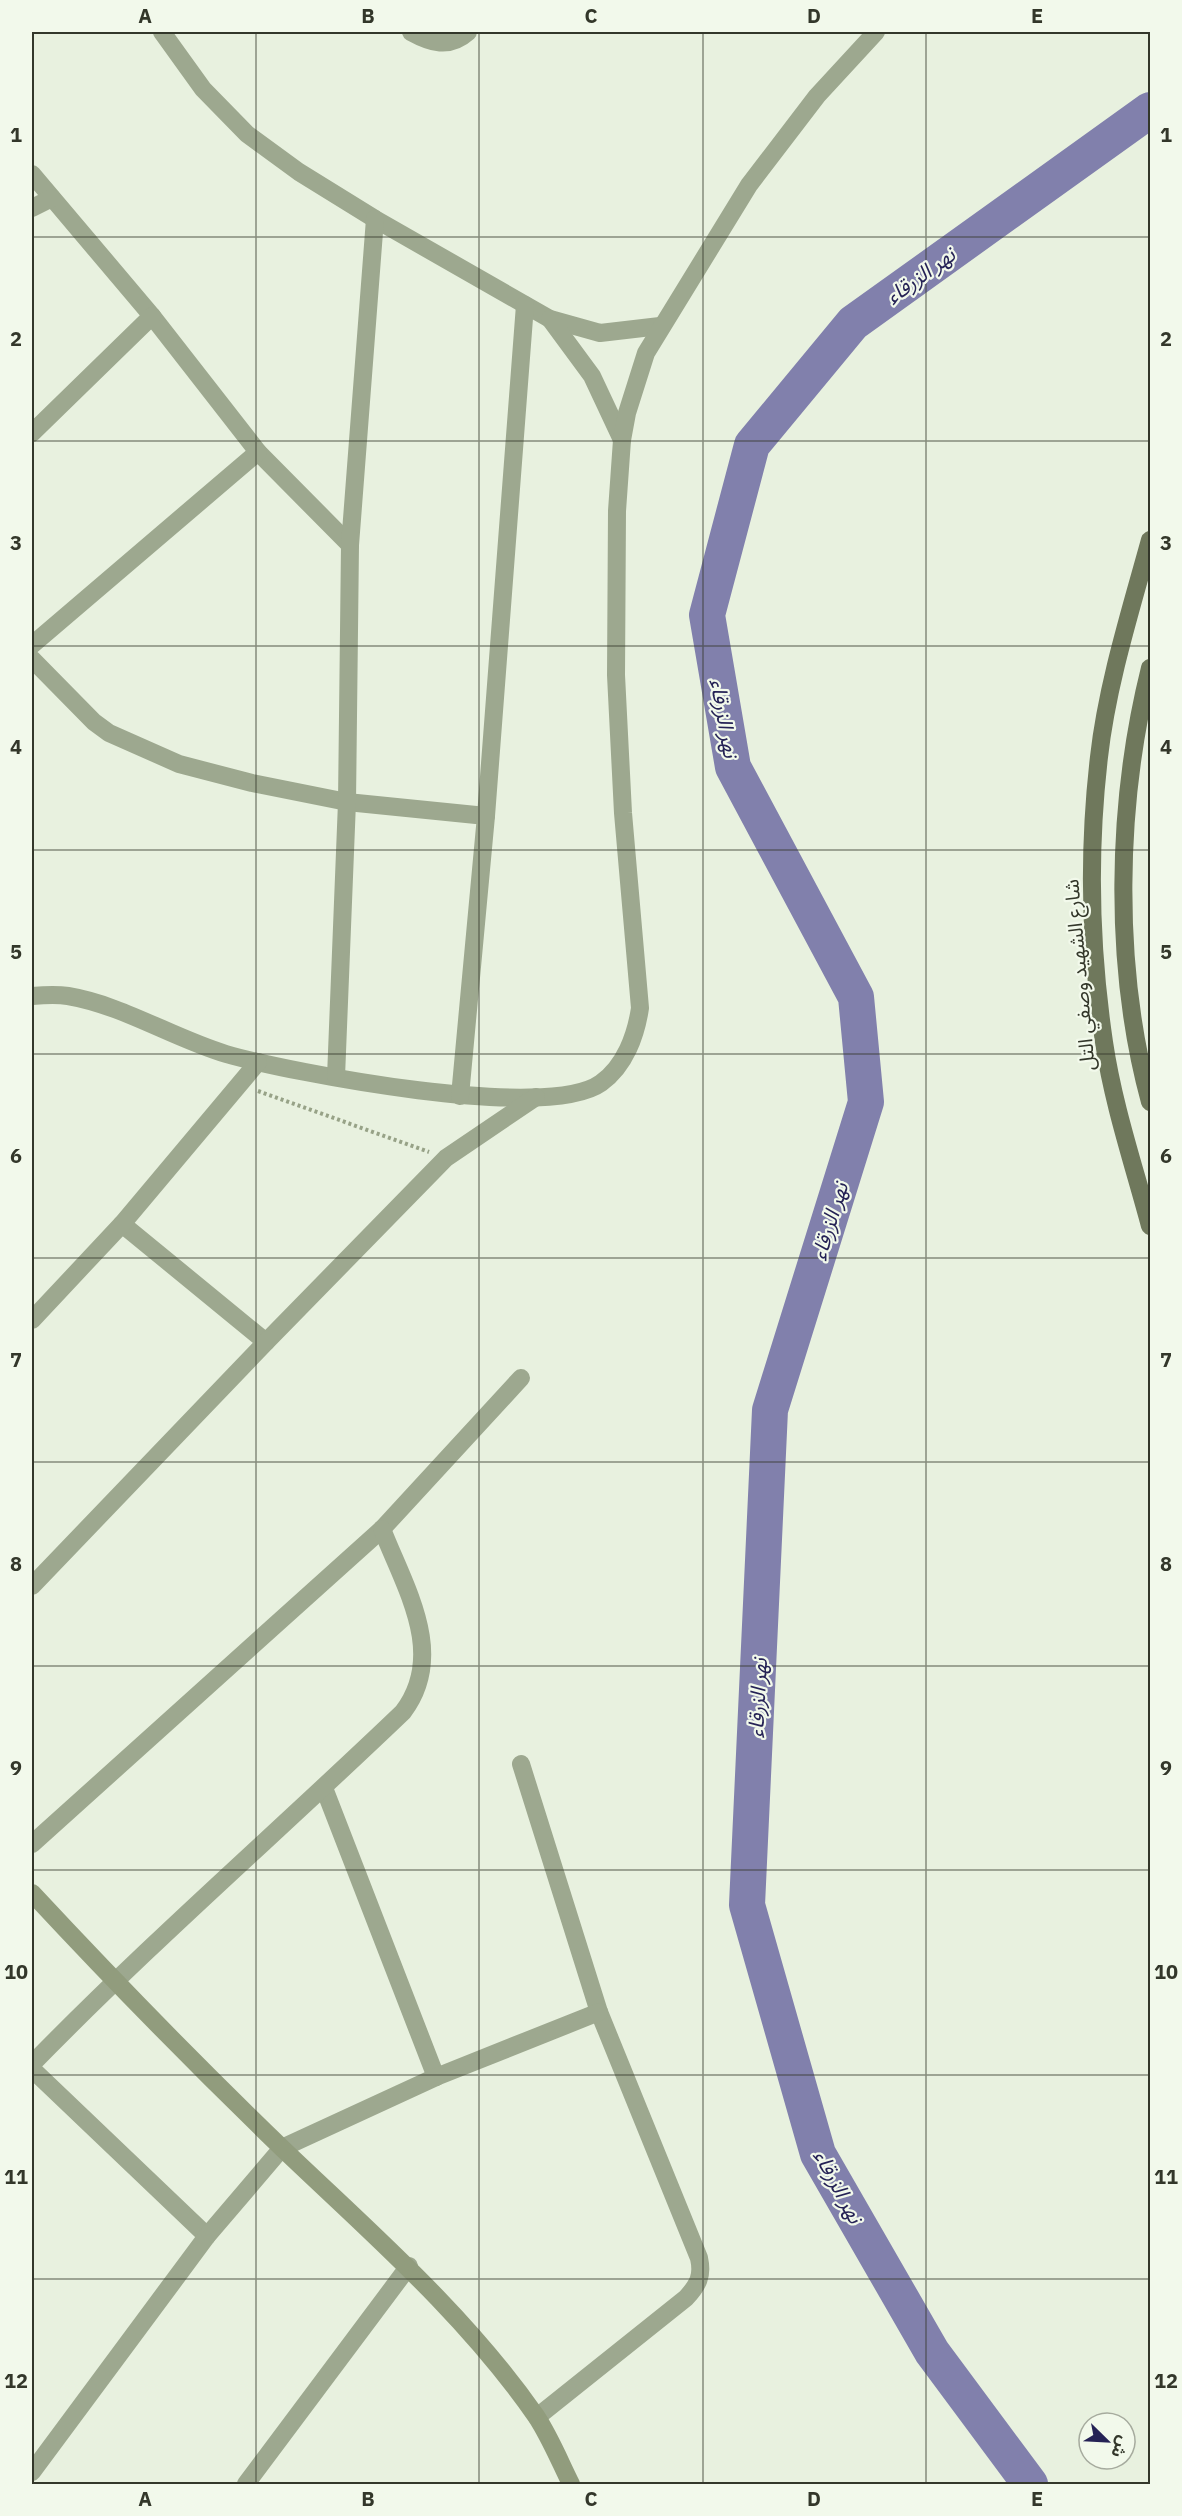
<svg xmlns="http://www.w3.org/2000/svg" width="1182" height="2516" font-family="'IBM Plex Sans','Noto Sans Arabic',sans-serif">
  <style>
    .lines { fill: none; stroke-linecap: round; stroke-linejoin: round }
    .river { stroke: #8180ac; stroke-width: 36 }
    .path { stroke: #97a287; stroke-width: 4; stroke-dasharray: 3 3; stroke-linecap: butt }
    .street { stroke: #9da88f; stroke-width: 18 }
    .secondary { stroke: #919c7d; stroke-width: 18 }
    .primary { stroke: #6f785c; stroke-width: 18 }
    .grid { fill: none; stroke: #33372a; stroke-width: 1.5; stroke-opacity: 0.55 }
    .labels { text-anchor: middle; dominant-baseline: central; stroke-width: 4.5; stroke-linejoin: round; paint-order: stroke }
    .street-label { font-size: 20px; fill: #33372a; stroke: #f2f9eb }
    .water-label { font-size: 21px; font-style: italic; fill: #252255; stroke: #f2f9eb }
    .neatline { fill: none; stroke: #33372a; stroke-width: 2 }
    .grid-label { font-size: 20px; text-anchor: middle; font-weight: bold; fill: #33372a }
  </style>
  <rect width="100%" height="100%" fill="#e8f1df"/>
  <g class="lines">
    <path class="river" d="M 1030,2484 L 932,2352 L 818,2154 L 747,1905 L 770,1410 L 866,1102 L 856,997 L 733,767 L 707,615 L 752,445 L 853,323 L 1150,110"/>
    <path class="path" d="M 258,1091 L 429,1152"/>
    <g class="street">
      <path d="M 162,32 L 203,89 L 247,134 L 299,172 L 375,219 L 550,319 L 600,333 L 660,326"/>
      <path d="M 411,32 C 431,43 449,49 468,32"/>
      <path d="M 32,174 L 152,316 L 258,452 L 350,545"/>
      <path d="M 32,208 L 52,198"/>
      <path d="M 550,319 L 592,376 L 622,440"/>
      <path d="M 32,433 L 152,316"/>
      <path d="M 32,645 L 258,452"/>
      <path d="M 32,659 L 94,722 L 109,733 L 179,764 L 252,783 L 347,802 L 486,816"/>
      <path d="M 32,996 C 43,995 56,994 68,996 C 122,1005 173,1038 226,1054 C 293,1073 547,1122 601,1083 C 625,1066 636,1035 640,1008 L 623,813 L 616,675 L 617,511 L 622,440 L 627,413 L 646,353 L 749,185 L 817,96 L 876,32"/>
      <path d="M 336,1077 L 347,802 L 350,545 L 375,219"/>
      <path d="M 460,1096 L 486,816 L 525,305"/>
      <path d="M 122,1224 L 266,1342"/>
      <path d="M 32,1320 L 122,1224 L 258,1062"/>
      <path d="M 32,1586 L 266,1342 L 446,1158 L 536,1097"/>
      <path d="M 521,1764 L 599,2012 L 699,2258 C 703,2276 698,2285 686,2298 L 537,2417"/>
      <path d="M 324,1788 L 436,2077"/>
      <path d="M 32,1844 L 382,1529 L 521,1378"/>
      <path d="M 32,2064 C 151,1942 280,1830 403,1712 C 447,1654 405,1588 382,1529"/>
      <path d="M 32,2069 L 207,2236"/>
      <path d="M 32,2472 L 207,2236 L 282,2148 L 436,2077 L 599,2012"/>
      <path d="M 246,2484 L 409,2266"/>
    </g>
    <path class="secondary" d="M 32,1893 C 113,1980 197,2066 283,2149 C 372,2234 465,2314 536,2416 C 550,2437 560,2462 571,2484"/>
    <g class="primary">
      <path d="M 1150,540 C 1131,609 1107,685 1099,757 C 1088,851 1090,947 1104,1042 C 1113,1104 1134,1166 1150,1226"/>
      <path d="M 1150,668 C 1116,804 1113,966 1150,1102"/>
    </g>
  </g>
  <path class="grid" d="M 256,32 L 256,2484M 479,32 L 479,2484M 703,32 L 703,2484M 926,32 L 926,2484M 32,237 L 1150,237M 32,441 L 1150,441M 32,646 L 1150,646M 32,850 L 1150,850M 32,1054 L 1150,1054M 32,1258 L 1150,1258M 32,1462 L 1150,1462M 32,1666 L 1150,1666M 32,1870 L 1150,1870M 32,2075 L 1150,2075M 32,2279 L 1150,2279"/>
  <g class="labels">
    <g class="street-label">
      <text transform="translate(1079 975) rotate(-95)">شارع الشهيد وصفي التل</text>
    </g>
    <g class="water-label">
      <text transform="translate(920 275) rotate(-36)">نهر الزرقاء</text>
      <text transform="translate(725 718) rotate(80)">نهر الزرقاء</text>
      <text transform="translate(829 1221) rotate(-73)">نهر الزرقاء</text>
      <text transform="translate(757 1698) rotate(-87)">نهر الزرقاء</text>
      <text transform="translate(839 2186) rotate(62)">نهر الزرقاء</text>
    </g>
  </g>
  <rect width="1182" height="2516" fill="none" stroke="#f2f9eb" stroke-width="66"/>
  <g transform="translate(1107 2441) rotate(114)"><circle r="28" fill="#f2f9eb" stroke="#a6ab9e" stroke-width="1.5"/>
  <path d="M0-4.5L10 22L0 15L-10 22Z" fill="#252255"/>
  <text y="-9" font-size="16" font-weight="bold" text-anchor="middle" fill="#33372a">ش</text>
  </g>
  <rect x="33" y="33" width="1116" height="2450" class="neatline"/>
  <g class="grid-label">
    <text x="145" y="23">A</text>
    <text x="368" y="23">B</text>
    <text x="591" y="23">C</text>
    <text x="814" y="23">D</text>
    <text x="1037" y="23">E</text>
    <text x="16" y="142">1</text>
    <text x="1166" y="142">1</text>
    <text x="16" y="346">2</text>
    <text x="1166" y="346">2</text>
    <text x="16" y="550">3</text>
    <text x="1166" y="550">3</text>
    <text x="16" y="754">4</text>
    <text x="1166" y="754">4</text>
    <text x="16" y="959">5</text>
    <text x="1166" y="959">5</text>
    <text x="16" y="1163">6</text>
    <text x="1166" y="1163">6</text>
    <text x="16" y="1367">7</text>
    <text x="1166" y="1367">7</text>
    <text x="16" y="1571">8</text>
    <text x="1166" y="1571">8</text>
    <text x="16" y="1775">9</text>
    <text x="1166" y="1775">9</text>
    <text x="16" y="1979">10</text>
    <text x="1166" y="1979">10</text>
    <text x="16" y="2184">11</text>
    <text x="1166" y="2184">11</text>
    <text x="16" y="2388">12</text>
    <text x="1166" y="2388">12</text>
    <text x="145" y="2506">A</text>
    <text x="368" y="2506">B</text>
    <text x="591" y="2506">C</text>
    <text x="814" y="2506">D</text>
    <text x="1037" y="2506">E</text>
  </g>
</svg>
